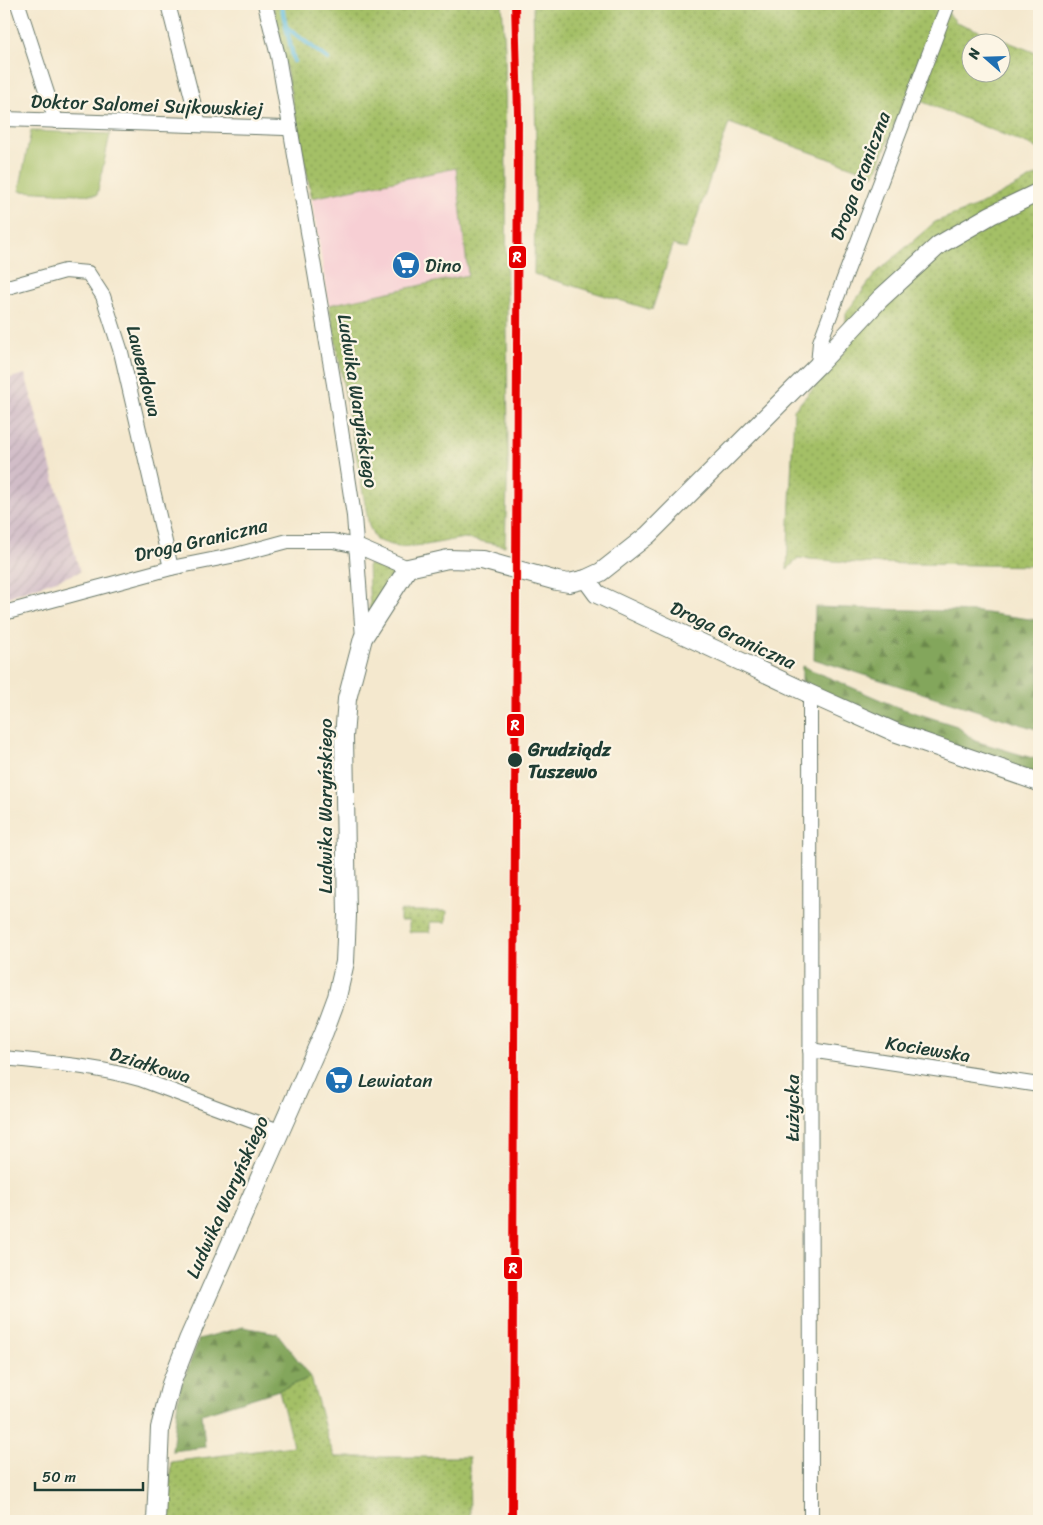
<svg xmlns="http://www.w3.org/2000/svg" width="1043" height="1525" font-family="Sriracha,sans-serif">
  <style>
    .built { fill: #f7cfd4 }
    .industrial { fill: url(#industrial-furrows) }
    .grass { fill: url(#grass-dots); stroke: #627e4d; fill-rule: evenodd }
    .forest { fill: url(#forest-firs); stroke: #517248 }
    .green { fill: #a4c066; stroke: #627e4d }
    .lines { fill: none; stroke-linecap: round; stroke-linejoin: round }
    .stream { stroke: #63bee0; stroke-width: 4.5 }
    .minor-casing { stroke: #6a796a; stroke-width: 16 }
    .tertiary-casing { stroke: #6a796a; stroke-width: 20 }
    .minor { stroke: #fff; stroke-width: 14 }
    .tertiary { stroke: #fff; stroke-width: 18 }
    .rail-1-casing { stroke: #fcf5e5; stroke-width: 11 }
    .rail-1 { stroke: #e50000; stroke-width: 8 }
    .stop-dot { fill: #1f3d34; stroke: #fcf5e5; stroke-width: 2 }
    .labels { text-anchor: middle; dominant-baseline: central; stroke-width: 4.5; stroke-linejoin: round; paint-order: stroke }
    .street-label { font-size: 19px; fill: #1f3d34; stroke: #fcf5e5 }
    .poi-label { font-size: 19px; fill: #1f3d34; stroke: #fcf5e5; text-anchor: start }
    .stop-label { font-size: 19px; font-weight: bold; fill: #1f3d34; stroke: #fcf5e5; text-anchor: start }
    .line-badge { stroke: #fcf5e5; stroke-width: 2 }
    .badge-label { font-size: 14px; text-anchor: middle; font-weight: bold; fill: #fff }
  </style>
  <defs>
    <pattern id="industrial-furrows" width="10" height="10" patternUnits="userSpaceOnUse" patternTransform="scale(1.25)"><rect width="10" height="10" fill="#d2bdc8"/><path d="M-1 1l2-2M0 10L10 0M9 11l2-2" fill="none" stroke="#b4a3ac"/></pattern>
    <pattern id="grass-dots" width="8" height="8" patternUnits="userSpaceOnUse" patternTransform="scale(1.25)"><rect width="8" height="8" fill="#a4c066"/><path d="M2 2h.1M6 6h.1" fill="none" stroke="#859d55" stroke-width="1.8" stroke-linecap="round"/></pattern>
    <pattern id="forest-firs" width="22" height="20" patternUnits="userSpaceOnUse" patternTransform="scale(1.25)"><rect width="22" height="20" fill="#83a65b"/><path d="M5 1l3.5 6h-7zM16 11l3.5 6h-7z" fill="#6b884c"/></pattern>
  </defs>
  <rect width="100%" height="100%" fill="#fcf5e5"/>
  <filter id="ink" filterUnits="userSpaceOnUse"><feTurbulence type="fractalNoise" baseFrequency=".02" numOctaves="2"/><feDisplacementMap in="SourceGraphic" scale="10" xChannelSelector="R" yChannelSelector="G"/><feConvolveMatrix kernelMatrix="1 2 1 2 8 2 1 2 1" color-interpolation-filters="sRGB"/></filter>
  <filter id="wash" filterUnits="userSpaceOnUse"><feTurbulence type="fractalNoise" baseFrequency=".0096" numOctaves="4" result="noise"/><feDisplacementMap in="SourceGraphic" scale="20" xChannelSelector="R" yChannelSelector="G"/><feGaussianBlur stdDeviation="1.12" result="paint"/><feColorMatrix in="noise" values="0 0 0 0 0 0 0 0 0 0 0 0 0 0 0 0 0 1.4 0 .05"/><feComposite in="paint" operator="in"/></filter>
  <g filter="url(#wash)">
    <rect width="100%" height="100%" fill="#f4e8ce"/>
    <path class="built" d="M 456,168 L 469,275 L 329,305 L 312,198 Z"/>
    <path class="industrial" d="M 25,374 L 80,572 L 4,598 L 4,380 Z"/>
    <g class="grass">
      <path d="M 273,4 L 502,4 L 505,50 L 508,459 L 505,546 L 464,538 L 426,545 L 398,547 L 376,540 L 369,526 L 329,305 L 468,275 L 456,168 L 312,198 Z"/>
      <path d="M 533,4 L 941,4 L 956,22 L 1039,54 L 1039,149 L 906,95 L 875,175 L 729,123 L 686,249 L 673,245 L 652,310 L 534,274 L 536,142 ZM 970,42 L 1000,42 L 1000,72 L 970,72 Z"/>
      <path d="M 1039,174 L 1039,566 L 857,563 L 798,558 L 787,570 L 794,410 L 846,350 L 846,313 L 876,273 L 935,222 L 980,205 Z"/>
      <path d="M 368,564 L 398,573 L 370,613 Z"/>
      <path d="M 400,911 L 447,911 L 446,922 L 430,922 L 430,932 L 409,932 L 409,921 L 400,921 Z"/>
      <path d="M 311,1377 L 328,1440 L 335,1457 L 469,1457 L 470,1521 L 168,1521 L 171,1462 L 293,1446 L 279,1390 Z"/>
    </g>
    <g class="forest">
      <path d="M 815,607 L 979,612 L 1037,620 L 1039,623 L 1039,730 L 814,659 Z"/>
      <path d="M 802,666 L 897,707 L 957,726 L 975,741 L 1039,760 L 1039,775 L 897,727 L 802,682 Z"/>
      <path d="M 243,1327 L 277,1333 L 311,1377 L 279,1390 L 202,1414 L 205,1447 L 172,1451 L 179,1391 L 199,1339 Z"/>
    </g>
    <path class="green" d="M 31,131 L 110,134 L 97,195 L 19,191 Z"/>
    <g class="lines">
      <g class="stream">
        <path d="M 281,4 L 294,61"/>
        <path d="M 286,27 L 328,59"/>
      </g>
    </g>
  </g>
  <g filter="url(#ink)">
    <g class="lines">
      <defs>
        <g id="minor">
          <path d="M 18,4 L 56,121"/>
          <path d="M 168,4 L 199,125"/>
          <path d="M 265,4 L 278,56 L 335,390 L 354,516 L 363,638"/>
          <path d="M 4,119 L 284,128 L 290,126"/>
          <path d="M 4,288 L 65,271 L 88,273 L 103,296 L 121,352 L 171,568"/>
          <path d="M 818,365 L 820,342 L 948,4"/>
          <path d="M 4,613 L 171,568 L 236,555 L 288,541 L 333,541 L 357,546 L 408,568"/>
          <path d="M 810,694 L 811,1521"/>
          <path d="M 810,1050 L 1039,1085"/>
          <path d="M 4,1058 C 50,1063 95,1066 140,1079 L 279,1131"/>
        </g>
        <g id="tertiary">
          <path d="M 586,579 L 597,594 L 810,694 L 897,733 L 1039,782"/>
          <path d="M 156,1521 L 160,1428 L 171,1384 L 188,1340 L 324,1032 L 337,997 L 345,962 L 347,915 L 344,737 L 347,699 L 363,638 L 408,568 L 448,559 L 482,560 L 557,581 L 569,583 L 586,579 L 601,572 L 648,535 L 818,365 L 880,299 L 939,245 L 991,215 L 1039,192"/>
        </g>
      </defs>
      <use href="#minor" class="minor-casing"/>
      <use href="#tertiary" class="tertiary-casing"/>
      <use href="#minor" class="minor"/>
      <use href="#tertiary" class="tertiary"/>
      <defs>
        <path id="rail-1" d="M 512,1521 L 518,114 L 515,4"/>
      </defs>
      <use href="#rail-1" class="rail-1-casing"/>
      <use href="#rail-1" class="rail-1"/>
    </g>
  </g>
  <defs>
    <symbol id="supermarket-disc" viewBox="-11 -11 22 22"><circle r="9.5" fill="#1f6fb2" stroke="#fcf5e5"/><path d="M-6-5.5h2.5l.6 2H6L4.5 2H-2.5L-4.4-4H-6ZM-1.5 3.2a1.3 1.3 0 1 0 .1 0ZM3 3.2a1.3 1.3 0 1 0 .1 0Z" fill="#fff"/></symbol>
  </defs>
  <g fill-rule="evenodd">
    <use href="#supermarket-disc" x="390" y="249" width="32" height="32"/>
    <use href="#supermarket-disc" x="323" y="1064" width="32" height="32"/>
  </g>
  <circle class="stop-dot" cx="515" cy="760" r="8"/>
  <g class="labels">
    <g class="street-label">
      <text transform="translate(147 105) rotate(2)">Doktor Salomei Sujkowskiej</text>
      <text transform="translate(860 176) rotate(-69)">Droga Graniczna</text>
      <text transform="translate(144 371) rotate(76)">Lawendowa</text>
      <text transform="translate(358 401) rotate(81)">Ludwika Waryńskiego</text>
      <text transform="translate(201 540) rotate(-13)">Droga Graniczna</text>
      <text transform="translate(733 635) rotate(25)">Droga Graniczna</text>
      <text transform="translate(325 806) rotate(-90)">Ludwika Waryńskiego</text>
      <text transform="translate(928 1049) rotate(9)">Kociewska</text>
      <text transform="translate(150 1065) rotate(17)">Działkowa</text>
      <text transform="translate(792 1108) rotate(-90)">Łużycka</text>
      <text transform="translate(227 1197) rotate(-66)">Ludwika Waryńskiego</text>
    </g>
    <g class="poi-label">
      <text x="425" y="265">Dino</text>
      <text x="358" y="1080">Lewiatan</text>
    </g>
    <g class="stop-label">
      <text x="528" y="749">Grudziądz<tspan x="528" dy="22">Tuszewo</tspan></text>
    </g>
  </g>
  <g class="line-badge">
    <rect x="508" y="245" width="19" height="24" rx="5" fill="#e50000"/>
    <rect x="506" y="713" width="19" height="24" rx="5" fill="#e50000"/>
    <rect x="503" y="1256" width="20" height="24" rx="5" fill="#e50000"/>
  </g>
  <g class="badge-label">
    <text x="517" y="262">R</text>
    <text x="515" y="730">R</text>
    <text x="513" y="1273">R</text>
  </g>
  <rect width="1043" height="1525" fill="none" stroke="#fcf5e5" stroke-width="20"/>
  <g transform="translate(986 58) rotate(290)"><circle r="24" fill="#fcf5e5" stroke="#a4ab9e"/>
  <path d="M0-4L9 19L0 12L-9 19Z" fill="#1f6fb2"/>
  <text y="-8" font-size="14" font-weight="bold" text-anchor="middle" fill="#1f3d34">N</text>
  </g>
  <path d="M35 1482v8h108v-8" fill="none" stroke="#1f3d34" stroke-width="2.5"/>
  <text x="42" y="1482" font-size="15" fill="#1f3d34" stroke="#fcf5e5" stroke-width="4" paint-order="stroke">50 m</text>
</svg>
